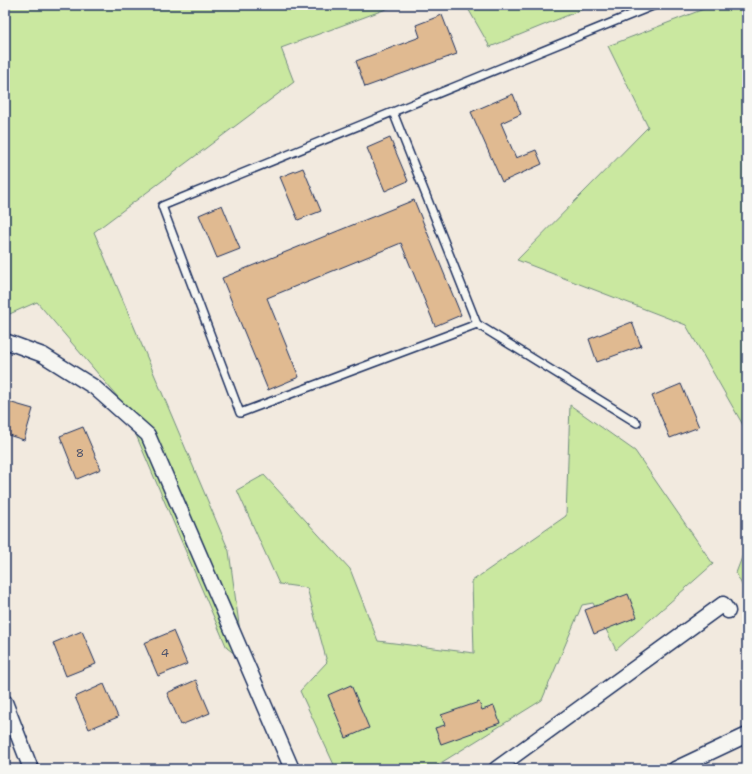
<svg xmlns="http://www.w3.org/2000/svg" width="752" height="774" font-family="'Shantell Sans',sans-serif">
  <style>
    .green { fill: #cae8a0; stroke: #728c7f }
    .building { fill: #e0ba91; stroke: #1b2f5e }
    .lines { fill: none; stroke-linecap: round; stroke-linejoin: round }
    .service-casing { stroke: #1b2f5e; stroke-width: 10 }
    .minor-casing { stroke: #1b2f5e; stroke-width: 17 }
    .service { stroke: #f6f6f2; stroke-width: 7 }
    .minor { stroke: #f6f6f2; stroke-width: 14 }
    .labels { text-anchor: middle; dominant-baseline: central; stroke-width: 3; stroke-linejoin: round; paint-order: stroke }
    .number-label { font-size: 12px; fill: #4c526b }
  </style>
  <rect width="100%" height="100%" fill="#f2eadf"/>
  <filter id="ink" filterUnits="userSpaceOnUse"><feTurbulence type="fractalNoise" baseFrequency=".025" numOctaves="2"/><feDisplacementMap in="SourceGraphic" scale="8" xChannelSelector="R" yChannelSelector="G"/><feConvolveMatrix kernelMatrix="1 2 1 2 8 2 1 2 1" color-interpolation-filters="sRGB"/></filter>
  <g filter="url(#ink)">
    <g class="green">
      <path d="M 5,5 L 397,5 L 281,48 L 294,82 L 94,232 L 229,551 L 244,661 L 227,648 L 122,402 L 37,302 L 5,316 Z"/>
      <path d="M 466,5 L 593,5 L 490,47 Z"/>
      <path d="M 714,5 L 747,5 L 747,432 L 686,325 L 517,260 L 648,127 L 608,46 Z"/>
      <path d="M 570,405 L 635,451 L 713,564 L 616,650 L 593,603 L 582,605 L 542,700 L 431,769 L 336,769 L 300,691 L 327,662 L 307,588 L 279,584 L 237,490 L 264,475 L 350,569 L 378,641 L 474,653 L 472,581 L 566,516 Z"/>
      <path d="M 747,544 L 747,595 L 736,573 Z"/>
    </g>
    <g class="building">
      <path d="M 442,15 L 457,54 L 365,87 L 356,61 L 420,37 L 416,25 Z"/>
      <path d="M 513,94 L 521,114 L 501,123 L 516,158 L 536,150 L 542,164 L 502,182 L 471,112 Z"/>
      <path d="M 390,138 L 408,181 L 385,191 L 367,148 Z"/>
      <path d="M 303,168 L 321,211 L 298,220 L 280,177 Z"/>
      <path d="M 414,200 L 461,315 L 435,326 L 401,243 L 267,298 L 299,377 L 268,390 L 222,278 Z"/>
      <path d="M 222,205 L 240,249 L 217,258 L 199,215 Z"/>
      <path d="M 632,322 L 641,346 L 597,362 L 589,339 Z"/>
      <path d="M 681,384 L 699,427 L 670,438 L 652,396 Z"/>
      <path d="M 5,401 L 33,409 L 24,440 L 5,434 Z"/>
      <path d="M 83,427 L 101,469 L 77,479 L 60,436 Z"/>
      <path d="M 628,594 L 637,617 L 594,634 L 585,610 Z"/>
      <path d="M 82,631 L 96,664 L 66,676 L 53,643 Z"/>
      <path d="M 173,631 L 187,664 L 158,676 L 144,643 Z"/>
      <path d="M 196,680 L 210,713 L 181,725 L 167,693 Z"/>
      <path d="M 104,684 L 118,717 L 89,729 L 75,697 Z"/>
      <path d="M 351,685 L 369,728 L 346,738 L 328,695 Z"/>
      <path d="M 479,702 L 482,710 L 494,706 L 500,723 L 441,744 L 435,728 L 445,725 L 441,715 Z"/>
    </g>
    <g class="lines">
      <defs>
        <g id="service">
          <path d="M 393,112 L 477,324 L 637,423"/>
          <path d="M 477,324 L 240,413 L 162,206 L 655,5"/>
        </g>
        <g id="minor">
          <path d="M 5,341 L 43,355 L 94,387 L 148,435 L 292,769"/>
          <path d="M 5,702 L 31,769"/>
          <path d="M 496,769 L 723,604 L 728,611"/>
          <path d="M 675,769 L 747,735"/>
        </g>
      </defs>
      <use href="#service" class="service-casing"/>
      <use href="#minor" class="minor-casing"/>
      <use href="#service" class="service"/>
      <use href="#minor" class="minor"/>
    </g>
  </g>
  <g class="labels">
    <g class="number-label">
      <text x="80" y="453">8</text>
      <text x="165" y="653">4</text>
    </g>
  </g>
  <rect width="752" height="774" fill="none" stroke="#f6f6f2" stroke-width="20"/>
  <rect x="10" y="10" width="732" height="754" fill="none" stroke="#1b2f5e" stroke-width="1.5" filter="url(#ink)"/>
</svg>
